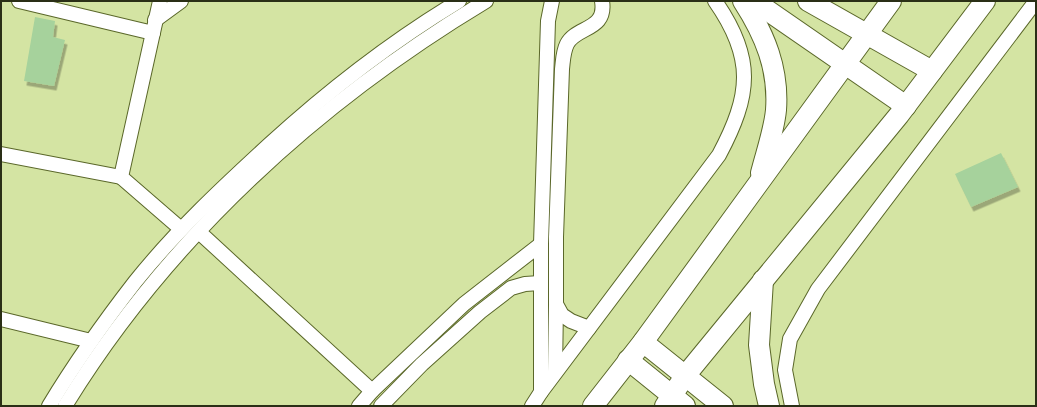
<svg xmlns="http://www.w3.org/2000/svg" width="1037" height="407" font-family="Raleway,sans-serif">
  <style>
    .building { fill: #a6d29c; filter: url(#shadow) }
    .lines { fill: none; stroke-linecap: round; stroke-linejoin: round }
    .minor-casing { stroke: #5a6729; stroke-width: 16 }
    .secondary-casing { stroke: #5a6729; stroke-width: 22 }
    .minor { stroke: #fff; stroke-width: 14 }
    .secondary { stroke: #fff; stroke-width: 20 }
  </style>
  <defs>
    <filter id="shadow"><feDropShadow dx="2.5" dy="4.5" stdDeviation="0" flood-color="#0004"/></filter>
  </defs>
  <rect width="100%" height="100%" fill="#d4e4a3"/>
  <g class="building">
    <path d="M 35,17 L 55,21 L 53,37 L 65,40 L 54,86 L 24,81 Z"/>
    <path d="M 1001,153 L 1018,187 L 971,207 L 955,174 Z"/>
  </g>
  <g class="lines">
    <defs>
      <g id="minor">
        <path d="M 19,1 L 153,33"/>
        <path d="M 160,1 L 121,177 L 181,229"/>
        <path d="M 155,20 L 181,1"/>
        <path d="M 1,154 L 121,177"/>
        <path d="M 199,232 L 372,391"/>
        <path d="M 1,319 L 91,341"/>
        <path d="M 589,328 L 571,321 L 562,315 L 556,304 L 556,237 L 562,69 C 563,61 563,52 567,44 C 576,26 607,31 602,1"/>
        <path d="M 555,372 L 556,305"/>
        <path d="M 541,392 L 719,155 C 751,95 755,58 715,1"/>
        <path d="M 49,406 C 75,363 104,322 135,282 C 175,232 222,188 270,144 C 328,91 391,42 459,1"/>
        <path d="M 65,406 C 168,238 318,102 486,1"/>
        <path d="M 359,406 L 372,391 L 464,304 L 541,244"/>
        <path d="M 381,406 L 422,364 L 480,312 L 511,288 L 525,284 L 540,283"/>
        <path d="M 532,406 L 541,392 L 541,244 L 548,21 L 552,1"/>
        <path d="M 792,406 L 785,370 L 790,339 L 818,289 L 1036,1"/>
      </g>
      <g id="secondary">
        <path d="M 743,1 C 765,35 779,69 776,110 C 774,131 766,153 761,173"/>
        <path d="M 754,1 L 906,106"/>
        <path d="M 808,1 L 932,71"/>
        <path d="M 763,280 L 759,345 L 764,384 L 769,406"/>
        <path d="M 643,342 L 723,406"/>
        <path d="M 628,360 L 685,406"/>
        <path d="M 593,406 L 643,342 L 891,1"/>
        <path d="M 665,406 L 685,376 L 899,115 L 985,1"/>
      </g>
    </defs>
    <use href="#minor" class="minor-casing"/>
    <use href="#secondary" class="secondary-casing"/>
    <use href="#minor" class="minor"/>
    <use href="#secondary" class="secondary"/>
  </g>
  <rect width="1037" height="407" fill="none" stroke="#2a2f16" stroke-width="4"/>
</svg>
